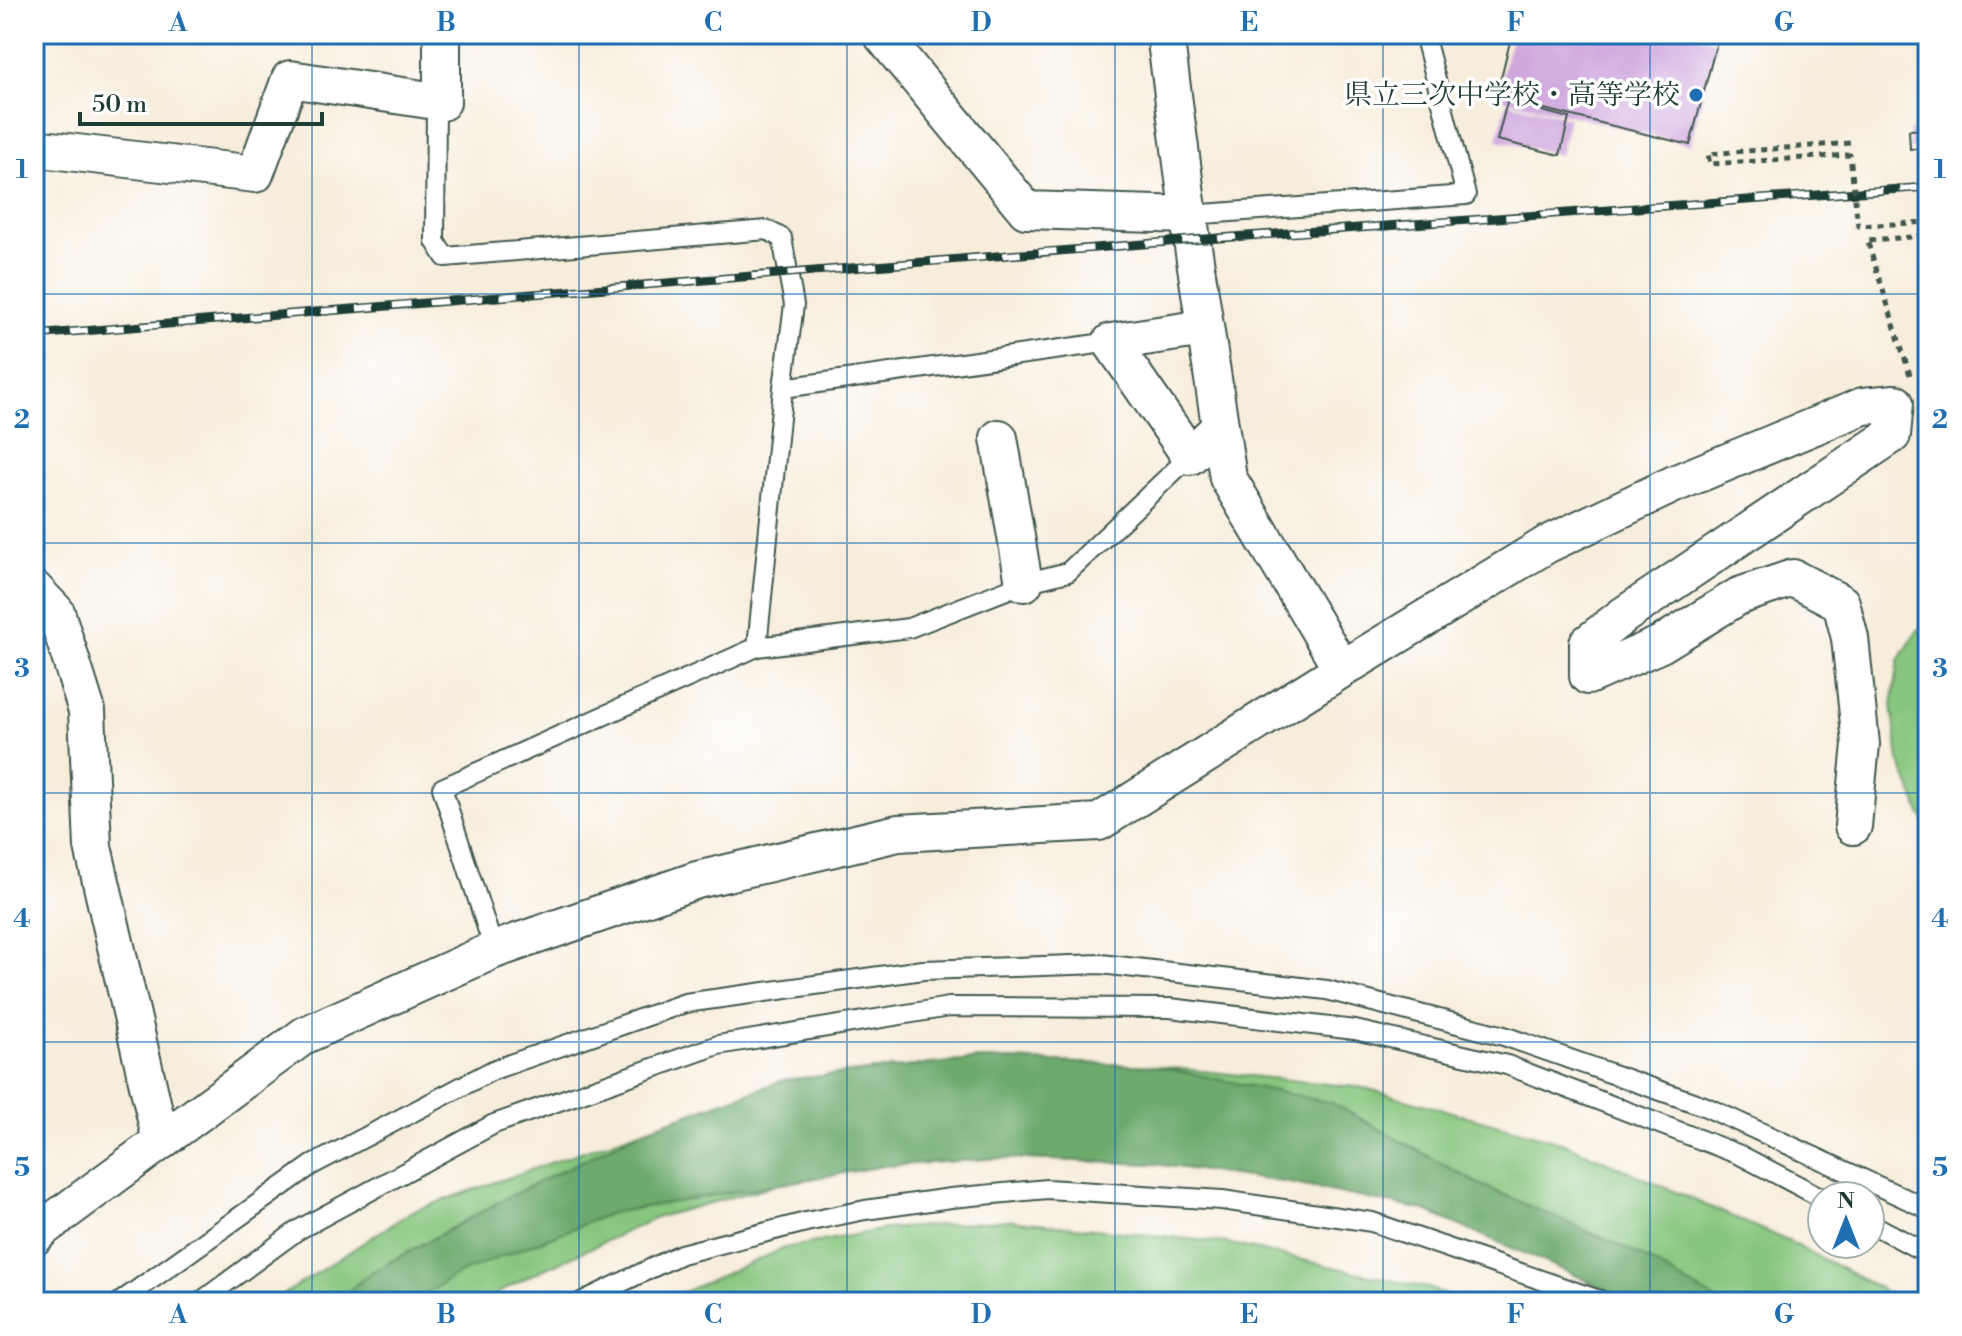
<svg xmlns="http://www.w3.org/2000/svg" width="1962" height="1336" font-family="'Libre Bodoni','Noto Serif JP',serif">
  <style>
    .green { fill: #87c67e; stroke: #538259; stroke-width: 2 }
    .forest { fill: #6dab6d; stroke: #467450; stroke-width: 2 }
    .building { fill: #cea4dd }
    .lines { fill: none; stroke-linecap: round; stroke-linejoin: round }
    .lane-casing { stroke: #3f574d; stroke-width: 22 }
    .street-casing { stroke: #3f574d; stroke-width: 40 }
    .path { stroke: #3f574d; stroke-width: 5; stroke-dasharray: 6 6; stroke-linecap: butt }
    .lane { stroke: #fff; stroke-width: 18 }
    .street { stroke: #fff; stroke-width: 36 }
    .rail-casing { stroke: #1f3d34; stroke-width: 9 }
    .rail { stroke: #fff; stroke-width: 6; stroke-dasharray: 18; stroke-linecap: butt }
    .path-bridge { stroke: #3f574d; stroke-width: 5; stroke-dasharray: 6 6; stroke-linecap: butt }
    .grid { fill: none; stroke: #1f6fb2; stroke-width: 2; stroke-opacity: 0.55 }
    .poi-dot { fill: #1f6fb2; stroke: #fff; stroke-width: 3 }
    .labels { text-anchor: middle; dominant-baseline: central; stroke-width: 7; stroke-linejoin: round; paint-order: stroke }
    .poi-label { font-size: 28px; fill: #1f3d34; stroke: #fff; text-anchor: end }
    .neatline { fill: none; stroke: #1f6fb2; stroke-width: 3 }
    .grid-label { font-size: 26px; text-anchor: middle; font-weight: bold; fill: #1f6fb2 }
  </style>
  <rect width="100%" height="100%" fill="#fff"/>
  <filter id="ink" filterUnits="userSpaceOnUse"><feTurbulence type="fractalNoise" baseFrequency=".0125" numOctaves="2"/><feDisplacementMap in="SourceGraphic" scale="16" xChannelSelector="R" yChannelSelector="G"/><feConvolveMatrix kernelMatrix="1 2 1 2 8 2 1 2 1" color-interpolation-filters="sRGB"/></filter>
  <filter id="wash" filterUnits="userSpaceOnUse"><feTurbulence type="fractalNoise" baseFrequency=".006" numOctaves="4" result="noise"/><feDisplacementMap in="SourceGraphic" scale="32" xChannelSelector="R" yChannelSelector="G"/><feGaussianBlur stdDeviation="1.8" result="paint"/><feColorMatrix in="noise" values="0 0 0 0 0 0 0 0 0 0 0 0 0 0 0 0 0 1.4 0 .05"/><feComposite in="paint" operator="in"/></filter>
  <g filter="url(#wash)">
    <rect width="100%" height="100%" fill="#f7eddb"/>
    <g class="green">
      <path d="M 1928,624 L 1928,826 L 1921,814 L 1899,760 L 1892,705 L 1899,660 L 1918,630 Z"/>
      <path d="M 980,1059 L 1154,1066 L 1365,1088 L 1564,1143 L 1790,1242 L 1906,1302 L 1633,1302 L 1573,1274 L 1423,1210 L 1290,1183 L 1156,1164 L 1001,1158 L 883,1166 L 776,1185 L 658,1217 L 529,1276 L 482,1302 L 272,1302 L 411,1212 L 784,1080 Z"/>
      <path d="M 1009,1220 L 1227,1243 L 1431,1289 L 1462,1302 L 660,1302 L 785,1248 L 886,1229 Z"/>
    </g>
    <path class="forest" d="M 980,1059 L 1154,1066 L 1332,1103 L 1477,1183 L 1632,1251 L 1720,1302 L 1633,1302 L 1573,1274 L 1424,1210 L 1290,1183 L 1156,1164 L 1001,1158 L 883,1166 L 611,1213 L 458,1274 L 413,1302 L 335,1302 L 370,1273 L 508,1197 L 642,1131 L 784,1080 Z"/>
    <g id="blocks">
      <g class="building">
        <path d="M 1512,34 L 1690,34 L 1717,41 L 1690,145 L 1496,97 Z"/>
        <path d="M 1507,102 L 1569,118 L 1560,155 L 1497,140 Z"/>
        <path d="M 1928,129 L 1928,148 L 1910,149 L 1909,130 Z"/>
      </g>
    </g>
  </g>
  <g filter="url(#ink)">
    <use href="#blocks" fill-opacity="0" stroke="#3f574d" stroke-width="2"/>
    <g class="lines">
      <defs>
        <g id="lane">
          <path d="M 436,101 L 435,241 L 445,257 L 767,230 L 782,238 L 794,305 L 783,388"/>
          <path d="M 1189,215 L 1466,195 L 1424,34"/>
          <path d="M 757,647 L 783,388 L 1111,342"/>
          <path d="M 494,950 L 442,788 L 757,647 L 909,628 L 1024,583 L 1068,572 L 1190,456"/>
          <path d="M 1870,1223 L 1928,1254"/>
          <path d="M 120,1302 L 312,1165 L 493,1070 L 685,1003 L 923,970 L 1101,964 L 1327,990 L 1504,1036 L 1704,1106 L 1928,1209"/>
          <path d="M 200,1302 L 298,1230 L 494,1124 L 718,1045 L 949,1007 L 1170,1008 L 1355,1030 L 1507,1065 L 1740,1155 L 1822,1198"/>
          <path d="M 581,1302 L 681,1254 L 806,1222 L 865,1210 L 951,1198 L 1047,1189 L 1222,1200 L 1372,1222 L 1605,1302"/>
        </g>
        <g id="street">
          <path d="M 1165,34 L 1192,240 L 1228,478 L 1342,669"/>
          <path d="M 882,35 L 1026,210 L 1189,215"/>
          <path d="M 34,148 L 255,174 L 290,79 L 442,102 L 442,34"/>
          <path d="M 1205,328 L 1111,342 L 1190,456 L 1220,427"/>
          <path d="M 999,438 L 1024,583"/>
          <path d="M 34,589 L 56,612 L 87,711 L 93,847 L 161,1141"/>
          <path d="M 34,1237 L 42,1229 L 305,1035 L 494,950 L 697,880 L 898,833 L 1099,822 L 1342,669 L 1546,545 L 1674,484 L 1863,406 L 1895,403 L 1892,435 L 1624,615 L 1588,643 L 1588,676 L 1661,644 L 1739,596 L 1793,578 L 1841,603 L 1850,638 L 1861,744 L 1853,826"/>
        </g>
      </defs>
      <use href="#lane" class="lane-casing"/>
      <use href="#street" class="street-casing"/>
      <path class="path" d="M 1910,375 L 1867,240 L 1928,236"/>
      <use href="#lane" class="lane"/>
      <use href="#street" class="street"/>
      <defs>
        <path id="rail" d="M 34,335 L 1192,240 L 1928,187"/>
      </defs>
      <use href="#rail" class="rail-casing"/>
      <use href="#rail" class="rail"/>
      <path class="path-bridge" d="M 1850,143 L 1708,154 L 1710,164 L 1850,155 L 1858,226 L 1928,222"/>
    </g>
  </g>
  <path class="grid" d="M 312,34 L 312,1302M 579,34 L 579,1302M 847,34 L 847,1302M 1115,34 L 1115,1302M 1383,34 L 1383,1302M 1650,34 L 1650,1302M 34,294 L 1928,294M 34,543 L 1928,543M 34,793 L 1928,793M 34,1042 L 1928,1042"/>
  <circle class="poi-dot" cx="1696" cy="95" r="8"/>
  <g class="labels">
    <g class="poi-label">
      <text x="1680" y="95">県立三次中学校・高等学校</text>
    </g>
  </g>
  <rect width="1962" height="1336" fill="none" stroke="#fff" stroke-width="88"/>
  <g transform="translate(1846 1220)"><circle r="38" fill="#ffffff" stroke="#a5b1ae" stroke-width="2"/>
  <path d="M0-6L14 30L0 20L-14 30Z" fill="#1f6fb2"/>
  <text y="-12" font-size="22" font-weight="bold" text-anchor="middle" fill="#1f3d34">N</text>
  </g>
  <path d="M80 112v12h242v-12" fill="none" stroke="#1f3d34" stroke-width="4"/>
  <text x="92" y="112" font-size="24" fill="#1f3d34" stroke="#ffffff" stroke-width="6" paint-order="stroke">50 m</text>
  <rect x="44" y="44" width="1874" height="1248" class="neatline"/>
  <g class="grid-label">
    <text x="178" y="31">A</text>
    <text x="446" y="31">B</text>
    <text x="713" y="31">C</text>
    <text x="981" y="31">D</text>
    <text x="1249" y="31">E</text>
    <text x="1516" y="31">F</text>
    <text x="1784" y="31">G</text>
    <text x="22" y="178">1</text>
    <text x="1940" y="178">1</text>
    <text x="22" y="428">2</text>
    <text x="1940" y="428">2</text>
    <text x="22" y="677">3</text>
    <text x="1940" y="677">3</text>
    <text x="22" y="927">4</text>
    <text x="1940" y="927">4</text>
    <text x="22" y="1176">5</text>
    <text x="1940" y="1176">5</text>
    <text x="178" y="1323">A</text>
    <text x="446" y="1323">B</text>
    <text x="713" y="1323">C</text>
    <text x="981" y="1323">D</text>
    <text x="1249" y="1323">E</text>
    <text x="1516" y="1323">F</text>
    <text x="1784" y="1323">G</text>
  </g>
</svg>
